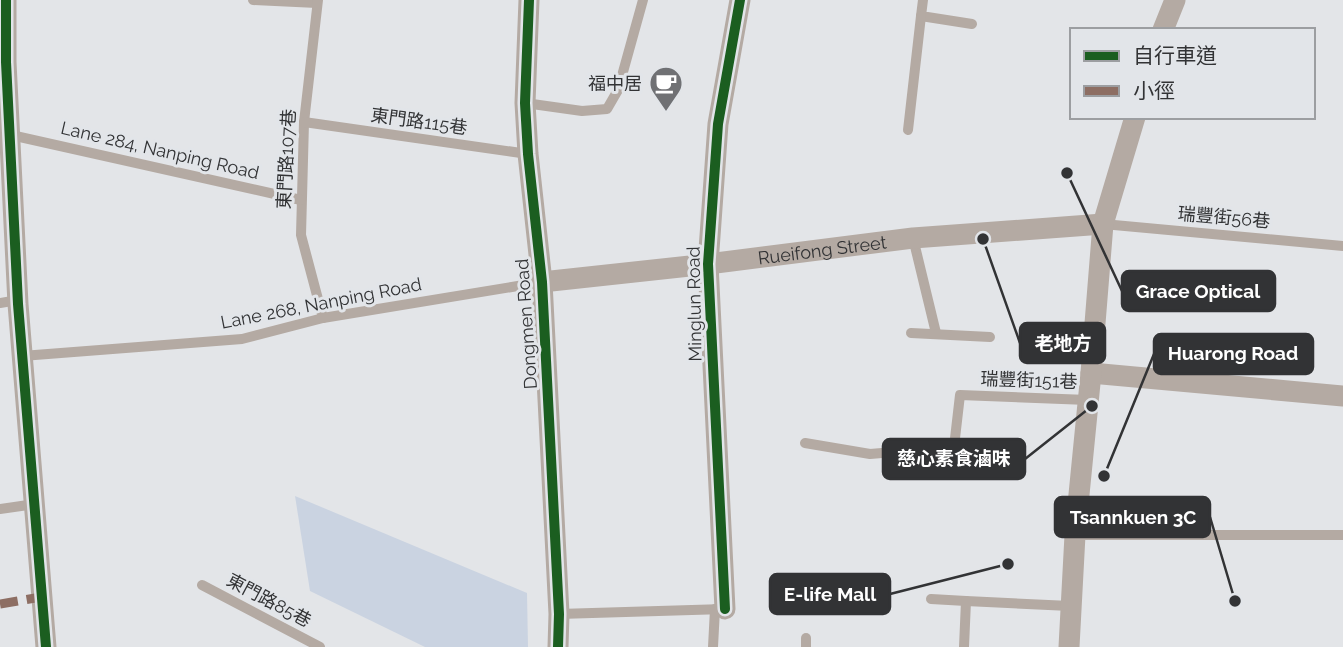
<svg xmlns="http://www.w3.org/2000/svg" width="1343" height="647" font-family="Raleway,'Noto Sans TC',sans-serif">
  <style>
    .green { fill: #cad3e1 }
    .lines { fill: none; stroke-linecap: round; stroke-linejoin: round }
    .lane { stroke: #b4aaa3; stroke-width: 10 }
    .street { stroke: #b4aaa3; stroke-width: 21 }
    .quiet { stroke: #8d6e63; stroke-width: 9; stroke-dasharray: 18 9; stroke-linecap: butt }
    .cycleway-casing { stroke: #e2e5e9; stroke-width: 15 }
    .cycleway { stroke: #1b5e20; stroke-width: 10 }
    .labels { text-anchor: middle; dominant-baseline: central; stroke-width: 6; stroke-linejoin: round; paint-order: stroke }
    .poi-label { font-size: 18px; fill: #323335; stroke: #e2e5e9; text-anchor: end }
    .street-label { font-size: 18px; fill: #323335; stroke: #e2e5e9 }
    .leader { fill: none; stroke: #323335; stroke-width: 2.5 }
    .callout-dot { fill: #323335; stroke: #e2e5e9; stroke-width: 2.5 }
    .callout { fill: #323335; stroke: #323335; stroke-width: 2.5 }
    .callout-label { font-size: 19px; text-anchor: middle; font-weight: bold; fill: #fff }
  </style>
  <rect width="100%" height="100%" fill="#e3e5e8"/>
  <path class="green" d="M 295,496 L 527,593 L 528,647 L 425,647 L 310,591 Z"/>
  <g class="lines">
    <g class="lane">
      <path d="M 253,0 L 317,3"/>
      <path d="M 318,0 L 304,122 L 301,235 L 323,318"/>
      <path d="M 923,0 L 921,16 L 972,24"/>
      <path d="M 525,103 L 582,111 L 607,109 L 618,90 L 643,0"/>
      <path d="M 304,122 L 528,154"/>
      <path d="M 908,130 L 921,16"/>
      <path d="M 11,135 L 301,200"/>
      <path d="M 1103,224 L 1343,246"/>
      <path d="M 913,238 L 936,333"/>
      <path d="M 0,303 L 18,300"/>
      <path d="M 911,333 L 990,337"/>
      <path d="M 22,356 L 242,339 L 323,318 L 542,282"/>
      <path d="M 805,443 L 870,454 L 954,447 L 960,395 L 1088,400"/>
      <path d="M 0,509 L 35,504"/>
      <path d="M 1075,535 L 1343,535"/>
      <path d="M 202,585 L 320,647"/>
      <path d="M 931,599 L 966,601"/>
      <path d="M 559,614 L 725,609"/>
      <path d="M 713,647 L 715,609"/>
      <path d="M 806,647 L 806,638"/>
      <path d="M 964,647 L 966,601 L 1070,606"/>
    </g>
    <g class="street">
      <path d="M 6,0 L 6,62 L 18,304 L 46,647"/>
      <path d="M 529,0 L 525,103 L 528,154 L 542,282 L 559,614 L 558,647"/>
      <path d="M 1163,30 L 1175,0"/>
      <path id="s1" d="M 542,282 L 708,264 L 913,238 L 1103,224"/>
      <path d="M 1091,373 L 1343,396"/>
      <path d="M 725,609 L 708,264 L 718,124 L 740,0"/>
      <path d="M 1069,647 L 1075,535 L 1091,373 L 1103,224 L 1135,117"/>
    </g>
    <path class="quiet" d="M 0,604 L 41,597"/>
    <defs>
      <g id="cycleway">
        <path d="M 6,0 L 6,62 L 18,304 L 46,647"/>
        <path d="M 529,0 L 525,103 L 528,154 L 542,282 L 559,614 L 558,647"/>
        <path d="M 725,609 L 708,264 L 718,124 L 740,0"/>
      </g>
    </defs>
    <use href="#cycleway" class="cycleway-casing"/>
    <use href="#cycleway" class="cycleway"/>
  </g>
  <defs>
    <symbol id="cafe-pin" viewBox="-11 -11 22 30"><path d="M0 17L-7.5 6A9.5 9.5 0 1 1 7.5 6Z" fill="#707174" stroke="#e2e5e9"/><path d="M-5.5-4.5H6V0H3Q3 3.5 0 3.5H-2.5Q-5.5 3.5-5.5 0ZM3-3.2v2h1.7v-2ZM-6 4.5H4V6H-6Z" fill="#fff"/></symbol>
  </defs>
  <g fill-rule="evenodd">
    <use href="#cafe-pin" x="647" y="64" width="38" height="52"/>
  </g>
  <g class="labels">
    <g class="poi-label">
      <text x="642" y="83">福中居</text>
    </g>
    <g class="street-label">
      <text transform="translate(419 121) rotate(8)">東門路115巷</text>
      <text transform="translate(160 150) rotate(13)">Lane 284, Nanping Road</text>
      <text transform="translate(286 159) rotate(-87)">東門路107巷</text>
      <text transform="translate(1224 217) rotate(5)">瑞豐街56巷</text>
      <text stroke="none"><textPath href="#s1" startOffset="282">Rueifong Street</textPath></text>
      <text transform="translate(321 303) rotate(-11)">Lane 268, Nanping Road</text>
      <text transform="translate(694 304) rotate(-91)">Minglun Road</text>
      <text transform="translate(526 324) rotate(-94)">Dongmen Road</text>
      <text transform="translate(1029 380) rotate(2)">瑞豐街151巷</text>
      <text transform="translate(269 600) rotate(28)">東門路85巷</text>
    </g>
  </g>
  <path class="leader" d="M1067 173L1122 291M983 239L1020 343M1104 476L1154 354M1092 406L1025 459M1235 601L1210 517M1008 564L890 594"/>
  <g class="callout-dot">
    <circle cx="1067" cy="173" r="7"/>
    <circle cx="983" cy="239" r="7"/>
    <circle cx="1104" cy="476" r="7"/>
    <circle cx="1092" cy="406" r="7"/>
    <circle cx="1235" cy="601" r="7"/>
    <circle cx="1008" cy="564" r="7"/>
  </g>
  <g class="callout">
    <rect x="1122" y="271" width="153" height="40" rx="7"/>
    <rect x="1020" y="323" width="85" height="40" rx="7"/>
    <rect x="1154" y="334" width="159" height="40" rx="7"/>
    <rect x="883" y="439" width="142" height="40" rx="7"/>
    <rect x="1055" y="497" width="155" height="40" rx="7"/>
    <rect x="770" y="574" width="120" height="40" rx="7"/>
  </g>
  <g class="callout-label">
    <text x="1198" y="298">Grace Optical</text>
    <text x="1063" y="350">老地方</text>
    <text x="1233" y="360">Huarong Road</text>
    <text x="954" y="465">慈心素食滷味</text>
    <text x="1133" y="524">Tsannkuen 3C</text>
    <text x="830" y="601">E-life Mall</text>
  </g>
  <rect x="1070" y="28" width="245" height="91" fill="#e2e5e9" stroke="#9c9ea1" stroke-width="2"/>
  <rect x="1084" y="51" width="35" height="10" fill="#1b5e20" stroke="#9c9ea1" stroke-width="2"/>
  <text x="1133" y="63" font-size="21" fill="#323335">自行車道</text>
  <rect x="1084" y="86" width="35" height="10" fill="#8d6e63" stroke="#9c9ea1" stroke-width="2"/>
  <text x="1133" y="98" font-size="21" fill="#323335">小徑</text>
</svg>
